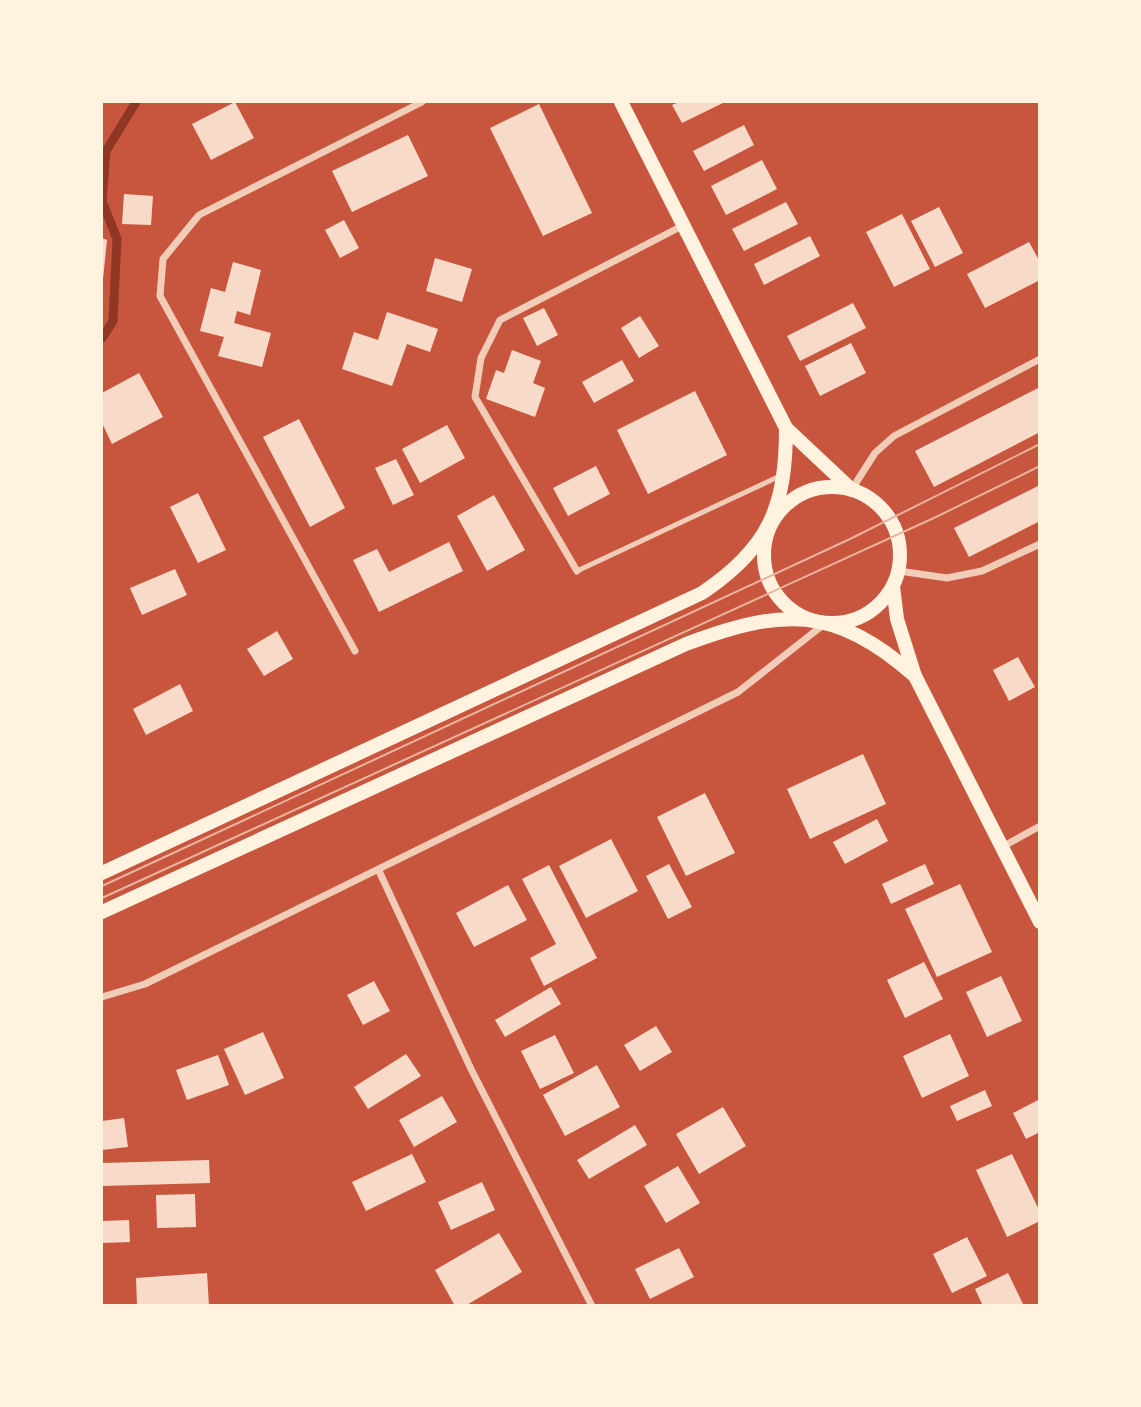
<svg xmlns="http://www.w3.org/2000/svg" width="1141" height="1407" font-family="'Fira Sans',sans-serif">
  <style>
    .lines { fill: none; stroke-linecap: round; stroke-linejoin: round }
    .stream { stroke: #8f3625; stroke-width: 9 }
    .building { fill: #f7dbc8 }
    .service { stroke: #f1ccb7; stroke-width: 5 }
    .minor { stroke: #f1ccb7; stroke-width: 7 }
    .secondary { stroke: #fff3e0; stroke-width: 14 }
    .tram { stroke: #e9b49f; stroke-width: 2 }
  </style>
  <rect width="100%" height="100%" fill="#c8553d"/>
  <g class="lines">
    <path class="stream" d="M 102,338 L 113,321 L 117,239 L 102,201 L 106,151 L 136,102"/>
  </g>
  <g class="building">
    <path d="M 235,102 L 254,138 L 211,160 L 192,124 Z"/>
    <path d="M 679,102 L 725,102 L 682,123 L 672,105 Z"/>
    <path d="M 539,104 L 592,213 L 543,236 L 490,128 Z"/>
    <path d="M 744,125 L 754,145 L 704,171 L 693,151 Z"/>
    <path d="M 408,135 L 428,176 L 352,212 L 332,171 Z"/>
    <path d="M 762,160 L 777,189 L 726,215 L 711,186 Z"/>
    <path d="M 124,194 L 153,196 L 151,225 L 122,224 Z"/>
    <path d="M 786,202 L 798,224 L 744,251 L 732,229 Z"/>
    <path d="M 939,207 L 963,253 L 935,267 L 911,221 Z"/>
    <path d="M 902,214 L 930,269 L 894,287 L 866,232 Z"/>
    <path d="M 344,220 L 359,248 L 340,258 L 325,230 Z"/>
    <path d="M 810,236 L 820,256 L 764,285 L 754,264 Z"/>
    <path d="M 102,238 L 107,240 L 103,279 L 102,279 Z"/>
    <path d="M 1029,242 L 1040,262 L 1040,280 L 985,308 L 967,274 Z"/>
    <path d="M 435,258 L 472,269 L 462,302 L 426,291 Z"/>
    <path d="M 233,262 L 261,270 L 250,315 L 237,311 L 234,323 L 271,333 L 262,367 L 218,356 L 224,337 L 200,331 L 211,288 L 225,292 Z"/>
    <path d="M 853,303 L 866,328 L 800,361 L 787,336 Z"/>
    <path d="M 544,308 L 558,335 L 537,346 L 523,318 Z"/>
    <path d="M 387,312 L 438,329 L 430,352 L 407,344 L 392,386 L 342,369 L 354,332 L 378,340 Z"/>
    <path d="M 640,316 L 659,346 L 639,358 L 621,328 Z"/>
    <path d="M 851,343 L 866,373 L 820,396 L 805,366 Z"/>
    <path d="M 512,350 L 541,361 L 533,383 L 545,388 L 535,417 L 486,399 L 496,370 L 504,373 Z"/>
    <path d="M 622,360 L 634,381 L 594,403 L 582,382 Z"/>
    <path d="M 139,373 L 163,417 L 112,444 L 102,423 L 102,393 Z"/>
    <path d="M 1040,387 L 1040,432 L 934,487 L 915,451 Z"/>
    <path d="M 695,391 L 727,455 L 648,494 L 617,430 Z"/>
    <path d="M 299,419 L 345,508 L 310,527 L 263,437 Z"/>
    <path d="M 447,425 L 465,458 L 420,483 L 402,449 Z"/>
    <path d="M 396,459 L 414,495 L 393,505 L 375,468 Z"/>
    <path d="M 596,466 L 610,494 L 568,516 L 553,488 Z"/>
    <path d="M 1040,485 L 1040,521 L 969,557 L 954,528 Z"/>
    <path d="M 198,493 L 226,550 L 198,563 L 170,507 Z"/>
    <path d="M 494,495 L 525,550 L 487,571 L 457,516 Z"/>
    <path d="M 449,542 L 463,571 L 379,612 L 353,560 L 377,549 L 389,572 Z"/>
    <path d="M 175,569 L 187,595 L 142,615 L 130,588 Z"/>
    <path d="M 277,631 L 293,659 L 264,676 L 247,649 Z"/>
    <path d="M 1018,657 L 1035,687 L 1009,701 L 993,670 Z"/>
    <path d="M 180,684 L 193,711 L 146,735 L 133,709 Z"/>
    <path d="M 863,754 L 886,804 L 810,839 L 787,789 Z"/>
    <path d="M 705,793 L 735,853 L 686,876 L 657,817 Z"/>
    <path d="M 877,819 L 888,841 L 845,864 L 833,842 Z"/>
    <path d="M 611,839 L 638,891 L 586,918 L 559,866 Z"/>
    <path d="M 669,864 L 692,907 L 668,919 L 646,876 Z"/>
    <path d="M 925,864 L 934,884 L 891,904 L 882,884 Z"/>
    <path d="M 549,865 L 597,958 L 544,986 L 530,958 L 556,944 L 522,879 Z"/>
    <path d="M 960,884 L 992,952 L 937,977 L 905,909 Z"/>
    <path d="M 508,885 L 527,920 L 474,947 L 456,913 Z"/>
    <path d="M 924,962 L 943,999 L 905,1018 L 887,980 Z"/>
    <path d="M 1001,976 L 1022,1021 L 987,1037 L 966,992 Z"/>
    <path d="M 374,981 L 390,1011 L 363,1025 L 347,995 Z"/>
    <path d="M 551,987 L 561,1004 L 505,1037 L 495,1020 Z"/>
    <path d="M 656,1026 L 672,1052 L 640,1071 L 624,1045 Z"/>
    <path d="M 263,1032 L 284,1078 L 245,1095 L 224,1049 Z"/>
    <path d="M 950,1034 L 969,1076 L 922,1098 L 903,1056 Z"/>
    <path d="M 555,1035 L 574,1073 L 540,1089 L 521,1051 Z"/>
    <path d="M 406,1054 L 421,1076 L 368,1109 L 354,1087 Z"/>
    <path d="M 218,1055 L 229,1085 L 187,1100 L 176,1070 Z"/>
    <path d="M 597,1065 L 620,1107 L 565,1136 L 543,1095 Z"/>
    <path d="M 985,1090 L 992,1106 L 957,1121 L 950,1106 Z"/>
    <path d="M 442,1096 L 457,1122 L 414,1147 L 399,1120 Z"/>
    <path d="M 1040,1099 L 1040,1132 L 1026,1139 L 1013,1113 Z"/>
    <path d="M 723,1107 L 746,1146 L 699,1174 L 676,1134 Z"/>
    <path d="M 124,1118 L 128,1147 L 102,1150 L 102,1121 Z"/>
    <path d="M 635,1125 L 647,1145 L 589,1179 L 577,1160 Z"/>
    <path d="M 412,1154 L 426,1182 L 366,1211 L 352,1182 Z"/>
    <path d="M 1012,1154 L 1040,1212 L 1040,1221 L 1007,1237 L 976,1170 Z"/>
    <path d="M 209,1160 L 210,1183 L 102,1186 L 102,1163 Z"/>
    <path d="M 678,1166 L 700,1203 L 666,1223 L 644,1186 Z"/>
    <path d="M 482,1182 L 495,1210 L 451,1230 L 438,1202 Z"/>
    <path d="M 195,1194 L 196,1227 L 157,1228 L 156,1195 Z"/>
    <path d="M 129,1220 L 130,1242 L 102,1243 L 102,1221 Z"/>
    <path d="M 499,1233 L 522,1272 L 465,1306 L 455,1306 L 435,1270 Z"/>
    <path d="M 967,1237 L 987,1276 L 952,1293 L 933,1254 Z"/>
    <path d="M 679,1248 L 694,1277 L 650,1299 L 635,1269 Z"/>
    <path d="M 207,1273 L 209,1306 L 137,1306 L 136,1278 Z"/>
    <path d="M 1008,1273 L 1024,1306 L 983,1306 L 975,1289 Z"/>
  </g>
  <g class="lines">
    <path class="service" d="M 577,571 L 780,476"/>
    <g class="minor">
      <path d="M 852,489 L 875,453 L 894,436 L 1040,359"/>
      <path d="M 577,571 L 475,397 L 481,358 L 500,320 L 684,225"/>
      <path d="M 899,571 L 947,578 L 982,571 L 1040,544"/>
      <path d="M 355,651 L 160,296 L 163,259 L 199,215 L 422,102"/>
      <path d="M 1002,847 L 1040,826"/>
      <path d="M 379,871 L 471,1069 L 592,1306"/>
      <path d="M 102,997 L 145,984 L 738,692 L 823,625"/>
    </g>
    <g class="secondary">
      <path d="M 621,102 L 786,428 L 852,490"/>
      <circle cx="832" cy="555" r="68"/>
      <path d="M 893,586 L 897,619 L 915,676 L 1040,922"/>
      <path d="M 102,873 L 702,593 C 769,548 786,507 786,428"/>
      <path d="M 102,912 L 686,644 C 782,608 834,605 915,676"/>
    </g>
    <g class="tram">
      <path d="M 102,886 L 850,539 L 1040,444"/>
      <path d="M 102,898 L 936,517 L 1040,466"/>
    </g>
  </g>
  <rect width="1141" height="1407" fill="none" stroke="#fff3e0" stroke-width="206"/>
</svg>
